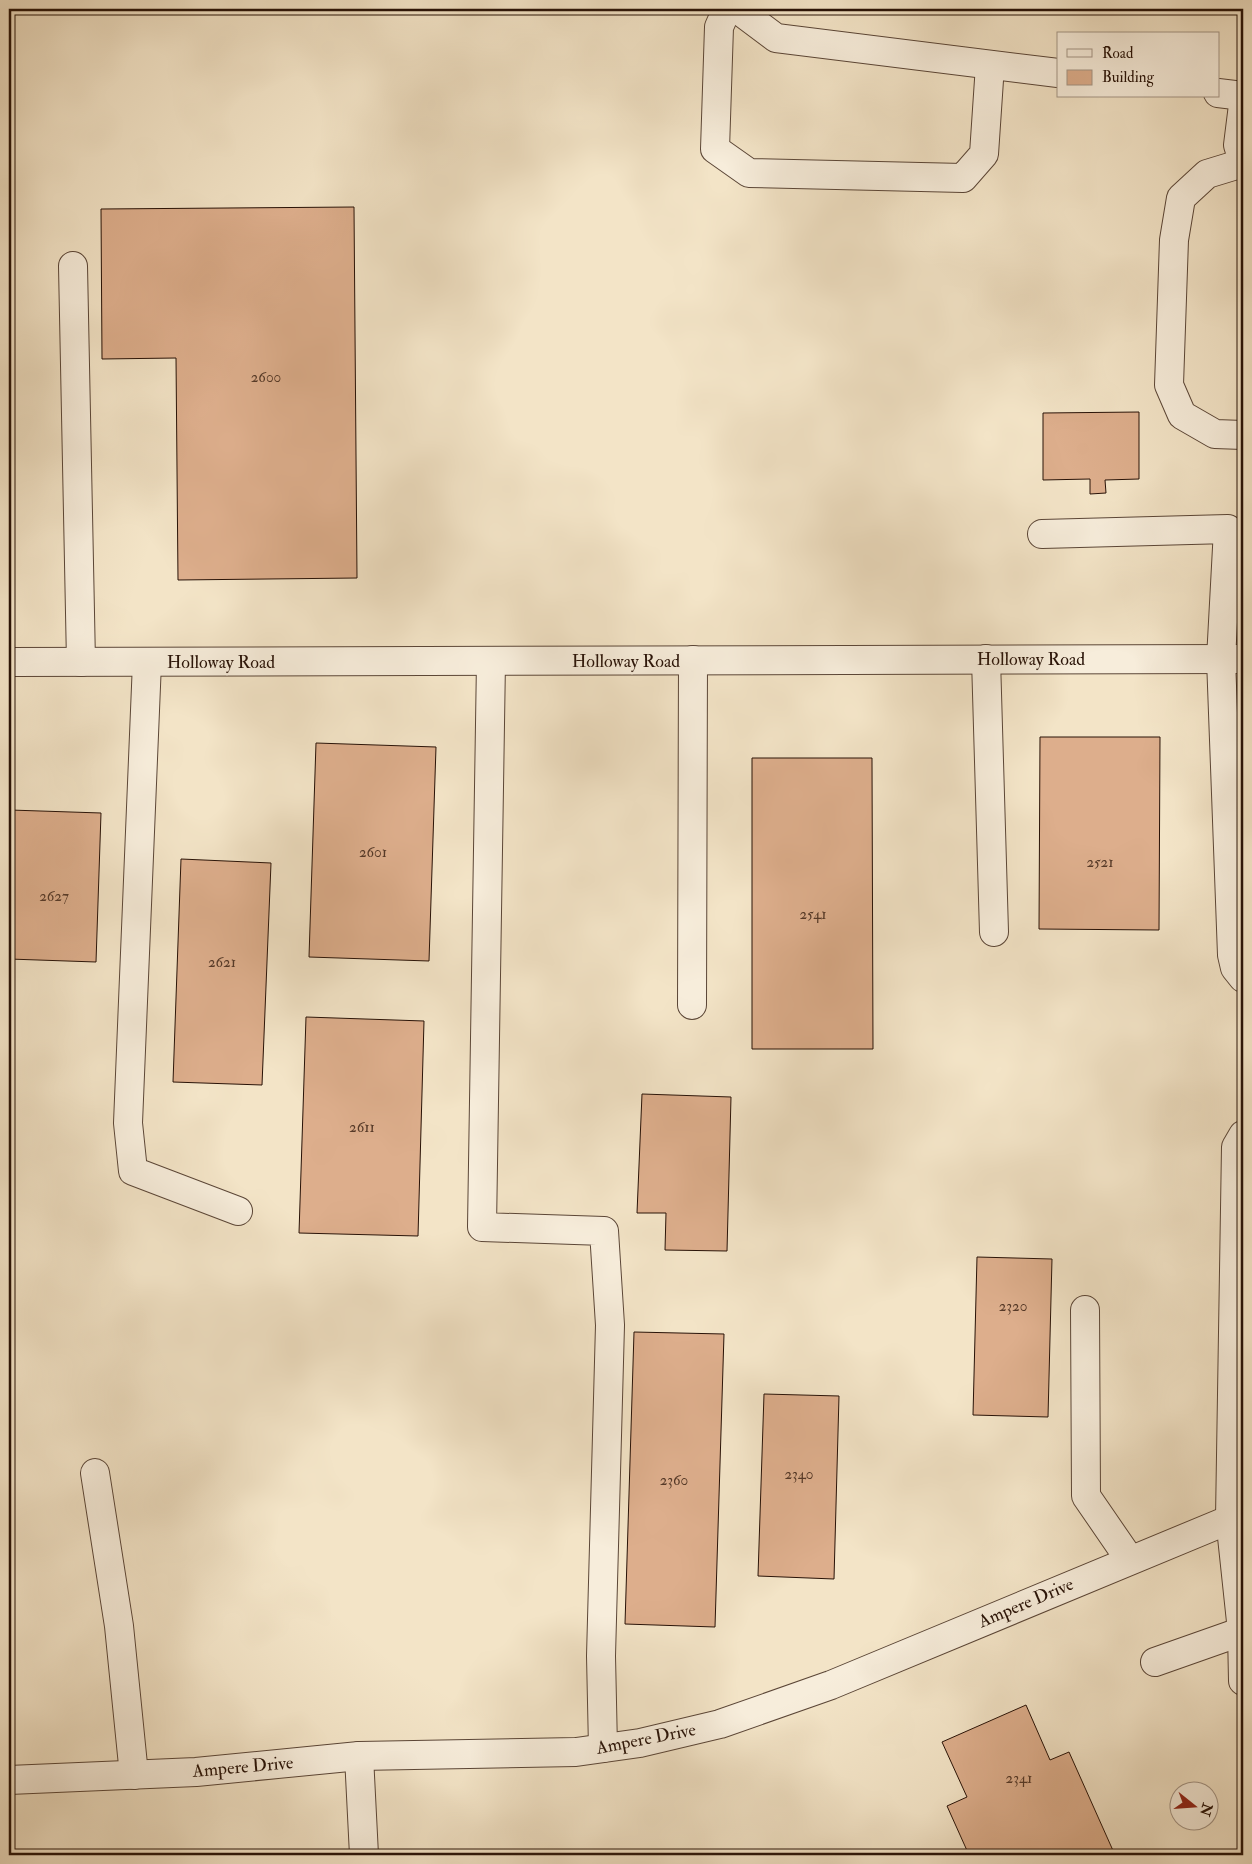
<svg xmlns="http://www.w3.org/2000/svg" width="1252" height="1864" font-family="'IM FELL Double Pica',serif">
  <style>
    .building { fill: #ddae8c; stroke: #281207 }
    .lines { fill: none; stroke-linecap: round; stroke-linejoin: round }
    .minor-casing { stroke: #5b4637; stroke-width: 30 }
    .minor { stroke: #f7eddb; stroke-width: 28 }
    .labels { text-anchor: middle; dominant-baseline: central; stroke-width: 4; stroke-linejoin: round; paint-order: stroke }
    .number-label { font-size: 15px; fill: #553928 }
    .street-label { font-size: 18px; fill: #281207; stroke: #f7eddb }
  </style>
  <rect width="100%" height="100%" fill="#f3e4c7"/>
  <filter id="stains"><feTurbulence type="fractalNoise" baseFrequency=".004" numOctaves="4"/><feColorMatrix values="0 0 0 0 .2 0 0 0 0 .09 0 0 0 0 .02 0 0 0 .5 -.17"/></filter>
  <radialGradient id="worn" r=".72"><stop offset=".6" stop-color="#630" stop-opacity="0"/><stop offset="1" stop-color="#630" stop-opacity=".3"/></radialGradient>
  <g class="building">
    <path d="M 354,207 L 357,578 L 178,580 L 176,358 L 102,359 L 101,209 Z"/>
    <path d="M 1139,412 L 1139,479 L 1105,480 L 1106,493 L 1090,494 L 1090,479 L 1043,480 L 1043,413 Z"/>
    <path d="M 1040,737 L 1160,737 L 1159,930 L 1039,929 Z"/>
    <path d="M 316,743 L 436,747 L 429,961 L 309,957 Z"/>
    <path d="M 752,758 L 872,758 L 873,1049 L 752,1049 Z"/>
    <path d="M 10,810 L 101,813 L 96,962 L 9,959 Z"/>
    <path d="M 181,859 L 271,863 L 262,1085 L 173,1082 Z"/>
    <path d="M 306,1017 L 424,1021 L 418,1236 L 299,1233 Z"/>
    <path d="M 642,1094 L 731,1097 L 727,1251 L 665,1250 L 666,1213 L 637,1213 Z"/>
    <path d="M 977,1257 L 1052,1259 L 1048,1417 L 973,1415 Z"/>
    <path d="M 634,1332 L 724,1334 L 715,1627 L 625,1624 Z"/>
    <path d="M 764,1394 L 839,1396 L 834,1579 L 758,1576 Z"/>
    <path d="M 1026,1705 L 1050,1760 L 1069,1752 L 1115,1855 L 969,1855 L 947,1806 L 967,1797 L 942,1742 Z"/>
  </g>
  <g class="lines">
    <defs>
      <g id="minor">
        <path d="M 727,9 L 719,27 L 715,149 L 749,173 L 963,178 L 984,154 L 990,65"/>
        <path d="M 742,9 L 744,14 L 776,38 L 1058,73"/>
        <path d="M 1218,93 L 1243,96"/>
        <path d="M 1243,105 L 1238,145 L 1243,161"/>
        <path d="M 1243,163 L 1207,174 L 1181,198 L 1174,240 L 1169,385 L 1182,415 L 1215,434 L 1243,435"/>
        <path d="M 73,266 L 81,662"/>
        <path d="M 1042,534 L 1228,529 L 1221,659 L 1232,955 L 1235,968 L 1243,978"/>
        <path d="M 986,659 L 994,932"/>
        <path d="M 491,661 L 482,1227 L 604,1231 L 610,1325 L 601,1656 L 603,1748"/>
        <path d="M 9,662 L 1243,659"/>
        <path d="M 147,662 L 128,1123 L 133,1171 L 238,1211"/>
        <path d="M 692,1005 L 693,660"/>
        <path d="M 1243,1135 L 1236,1147 L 1230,1518 L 1242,1631 L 1243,1681"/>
        <path d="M 1085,1310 L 1086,1496 L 1130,1560"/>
        <path d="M 95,1473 L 119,1626 L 134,1775"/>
        <path d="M 1155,1662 L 1243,1631"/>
        <path d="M 359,1756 L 364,1855"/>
        <path d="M 9,1780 L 196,1772 L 359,1756 L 576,1752 L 640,1743 L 720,1724 L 831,1685 L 1243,1514"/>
      </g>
    </defs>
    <use href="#minor" class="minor-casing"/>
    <use href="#minor" class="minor"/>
  </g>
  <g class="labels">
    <g class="number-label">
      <text x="266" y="377">2600</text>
      <text x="373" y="852">2601</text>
      <text x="1100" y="862">2521</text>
      <text x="54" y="896">2627</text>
      <text x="813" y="914">2541</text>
      <text x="222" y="962">2621</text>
      <text x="362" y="1127">2611</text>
      <text x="1013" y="1306">2320</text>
      <text x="799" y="1474">2340</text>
      <text x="674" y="1480">2360</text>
      <text x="1019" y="1778">2341</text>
    </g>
    <g class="street-label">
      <text x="1031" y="659">Holloway Road</text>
      <text x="626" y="661">Holloway Road</text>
      <text x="221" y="662">Holloway Road</text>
      <text transform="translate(1026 1603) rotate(-23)">Ampere Drive</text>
      <text transform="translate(646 1739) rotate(-11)">Ampere Drive</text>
      <text transform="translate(243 1767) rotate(-5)">Ampere Drive</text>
    </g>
  </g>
  <rect width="1252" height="1864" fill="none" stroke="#f3e4c7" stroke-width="30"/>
  <rect x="10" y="10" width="1232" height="1844" fill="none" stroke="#281207" stroke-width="2.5"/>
  <rect x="15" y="15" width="1222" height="1834" fill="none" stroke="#281207"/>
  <rect x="1057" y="32" width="162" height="65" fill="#f7eddb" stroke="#a49586"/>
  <rect x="1067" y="49" width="25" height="8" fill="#f7eddb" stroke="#a49586"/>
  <text x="1102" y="58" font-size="15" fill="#281207">Road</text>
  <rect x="1067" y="70" width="25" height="15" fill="#ddae8c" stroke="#a49586"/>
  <text x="1102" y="82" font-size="15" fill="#281207">Building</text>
  <g transform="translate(1194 1806) rotate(107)"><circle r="24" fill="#f7eddb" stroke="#a49586"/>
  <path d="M0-4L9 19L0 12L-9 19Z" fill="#8f2418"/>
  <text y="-8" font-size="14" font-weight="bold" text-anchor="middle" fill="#281207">N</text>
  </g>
  <rect width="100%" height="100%" filter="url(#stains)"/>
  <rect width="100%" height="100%" fill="url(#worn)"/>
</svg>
